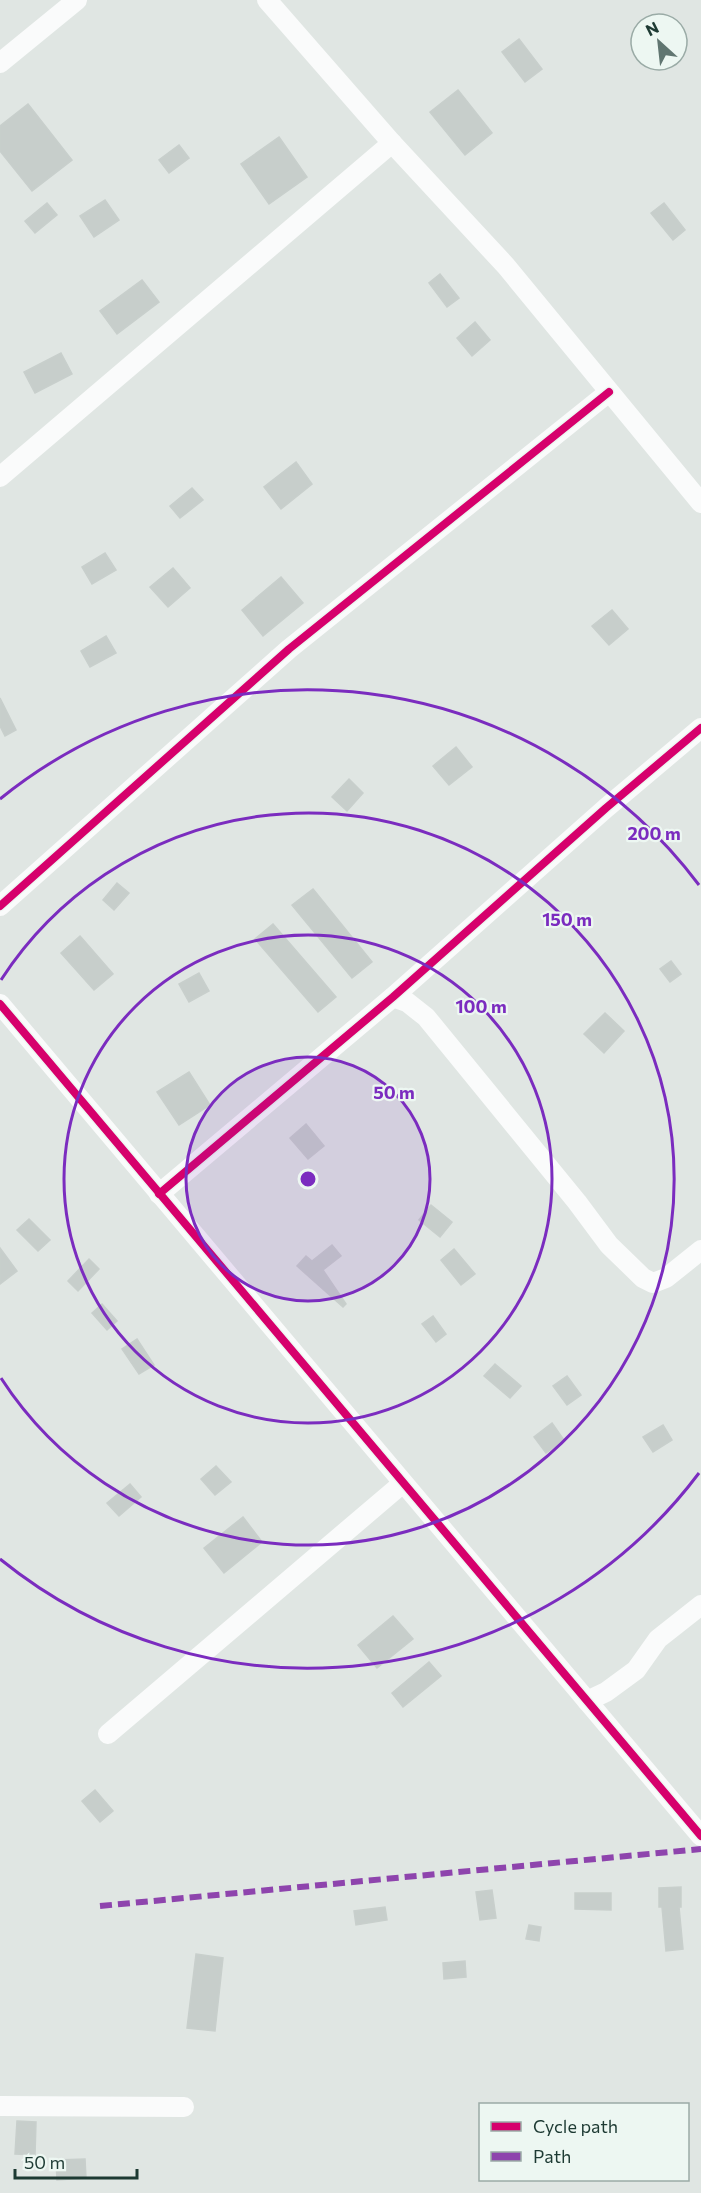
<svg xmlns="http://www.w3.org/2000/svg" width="701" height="2193" font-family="Commissioner,sans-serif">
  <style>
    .building { fill: #c7cecb; stroke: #c8cfcc; stroke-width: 1.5 }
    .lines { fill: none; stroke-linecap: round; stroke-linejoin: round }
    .street { stroke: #fafbfb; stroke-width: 20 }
    .quiet { stroke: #8e44ad; stroke-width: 6; stroke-dasharray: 12 6; stroke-linecap: butt }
    .cycleway-casing { stroke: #edf7f2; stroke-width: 11 }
    .cycleway { stroke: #d6006c; stroke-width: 8 }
    .ring { fill: none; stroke: #7b2cbf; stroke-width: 3 }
    .centre { fill: #7b2cbf; stroke: #edf7f2; stroke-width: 3 }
    .ring-label { font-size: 18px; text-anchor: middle; font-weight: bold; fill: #7b2cbf; stroke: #edf7f2; stroke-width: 4.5; stroke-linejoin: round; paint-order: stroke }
  </style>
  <rect width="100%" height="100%" fill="#e0e6e3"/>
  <g class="building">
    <path d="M 519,39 L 542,69 L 525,82 L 502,52 Z"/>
    <path d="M 458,90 L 492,133 L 465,155 L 430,112 Z"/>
    <path d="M 28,104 L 72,160 L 32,191 L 0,151 L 0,126 Z"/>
    <path d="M 279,137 L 307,177 L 269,204 L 241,164 Z"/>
    <path d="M 179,145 L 189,158 L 169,173 L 159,160 Z"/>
    <path d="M 105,200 L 119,220 L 94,237 L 80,216 Z"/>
    <path d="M 47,203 L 57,215 L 35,233 L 25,221 Z"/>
    <path d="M 664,203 L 685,230 L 673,240 L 651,213 Z"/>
    <path d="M 440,274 L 459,298 L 447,307 L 429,283 Z"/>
    <path d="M 142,280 L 159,302 L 117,334 L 100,311 Z"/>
    <path d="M 475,322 L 490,340 L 472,356 L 457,338 Z"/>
    <path d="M 61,353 L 72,374 L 35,393 L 24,372 Z"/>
    <path d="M 296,462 L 312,484 L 281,509 L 264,487 Z"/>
    <path d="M 192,488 L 203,500 L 180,518 L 170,506 Z"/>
    <path d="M 105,553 L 116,570 L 92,584 L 82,567 Z"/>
    <path d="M 173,568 L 190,588 L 168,607 L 150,587 Z"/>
    <path d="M 281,577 L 303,603 L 263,636 L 242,610 Z"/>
    <path d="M 612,610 L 628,629 L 609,645 L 592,626 Z"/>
    <path d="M 106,636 L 116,653 L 90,667 L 81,651 Z"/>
    <path d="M 0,698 L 16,730 L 5,736 L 0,726 Z"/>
    <path d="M 456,747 L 472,767 L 449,785 L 433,766 Z"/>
    <path d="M 349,779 L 363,793 L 347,811 L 332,797 Z"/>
    <path d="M 117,883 L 129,893 L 114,910 L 103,900 Z"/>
    <path d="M 313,889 L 372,962 L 352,978 L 292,905 Z"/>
    <path d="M 273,924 L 336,997 L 318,1012 L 255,939 Z"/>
    <path d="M 80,936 L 113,974 L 94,990 L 61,953 Z"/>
    <path d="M 671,961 L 681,974 L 670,982 L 660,969 Z"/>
    <path d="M 199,973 L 209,991 L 189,1002 L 179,984 Z"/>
    <path d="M 605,1013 L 624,1031 L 604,1053 L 584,1034 Z"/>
    <path d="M 189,1072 L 210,1105 L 179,1125 L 157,1092 Z"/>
    <path d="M 306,1124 L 324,1146 L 308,1159 L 290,1138 Z"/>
    <path d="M 431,1205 L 452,1222 L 440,1237 L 419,1220 Z"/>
    <path d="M 29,1219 L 50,1240 L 38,1251 L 17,1230 Z"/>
    <path d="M 332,1245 L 341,1256 L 323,1270 L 346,1304 L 343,1307 L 297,1266 L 306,1256 L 312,1261 Z"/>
    <path d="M 0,1248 L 17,1271 L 0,1284 Z"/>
    <path d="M 454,1249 L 475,1274 L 461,1285 L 441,1260 Z"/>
    <path d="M 89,1259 L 99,1269 L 78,1291 L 68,1281 Z"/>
    <path d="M 102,1304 L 117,1321 L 107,1330 L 92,1313 Z"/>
    <path d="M 433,1316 L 446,1334 L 436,1342 L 422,1324 Z"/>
    <path d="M 137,1339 L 154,1365 L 139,1374 L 122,1349 Z"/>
    <path d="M 495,1364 L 521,1386 L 510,1398 L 484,1376 Z"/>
    <path d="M 567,1376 L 581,1395 L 567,1405 L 553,1386 Z"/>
    <path d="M 552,1423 L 564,1440 L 546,1453 L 534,1437 Z"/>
    <path d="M 663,1425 L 672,1440 L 653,1452 L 643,1437 Z"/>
    <path d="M 216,1466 L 231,1482 L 215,1495 L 201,1479 Z"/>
    <path d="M 130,1484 L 141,1497 L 119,1516 L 107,1503 Z"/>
    <path d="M 243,1517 L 262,1542 L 224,1573 L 204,1548 Z"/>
    <path d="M 393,1616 L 413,1639 L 377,1668 L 358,1645 Z"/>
    <path d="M 429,1662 L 441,1676 L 403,1707 L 392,1693 Z"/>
    <path d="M 95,1790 L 113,1811 L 100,1822 L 82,1801 Z"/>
    <path d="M 681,1887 L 681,1907 L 679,1907 L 683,1949 L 666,1951 L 662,1907 L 659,1907 L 659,1888 Z"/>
    <path d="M 492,1890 L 496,1918 L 480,1920 L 476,1892 Z"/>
    <path d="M 575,1893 L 611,1893 L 611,1910 L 575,1909 Z"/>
    <path d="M 385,1907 L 387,1920 L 356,1925 L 354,1911 Z"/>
    <path d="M 529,1925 L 541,1927 L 539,1941 L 526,1939 Z"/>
    <path d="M 196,1954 L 223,1958 L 215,2031 L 187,2028 Z"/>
    <path d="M 465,1961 L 466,1977 L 444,1979 L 443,1963 Z"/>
    <path d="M 17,2121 L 36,2122 L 35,2155 L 15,2154 Z"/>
    <path d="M 85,2159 L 86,2178 L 57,2180 L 56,2160 Z"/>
  </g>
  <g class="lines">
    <g class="street">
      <path d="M 267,0 L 392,143 L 506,266 L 701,503"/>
      <path d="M 0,63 L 77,0"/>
      <path d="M 0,477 L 392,143"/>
      <path d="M 0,906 L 289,649 L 609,392"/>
      <path d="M 393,997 L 407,1002 L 426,1017 L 577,1202 L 609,1245 L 643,1278 L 653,1283 L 666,1278 L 701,1250"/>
      <path d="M 0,1004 L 701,1836"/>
      <path d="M 159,1194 L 393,997 L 606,808 L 701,728"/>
      <path d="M 587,1701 L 606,1692 L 636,1670 L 658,1639 L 701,1605"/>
      <path d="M 108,1734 L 403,1483"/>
      <path d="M 0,2106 L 184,2107"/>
    </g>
    <path class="quiet" d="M 100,1906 L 701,1849"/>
    <defs>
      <g id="cycleway">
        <path d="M 0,906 L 289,649 L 609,392"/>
        <path d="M 0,1004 L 701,1836"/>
        <path d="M 159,1194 L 393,997 L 606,808 L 701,728"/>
      </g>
    </defs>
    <use href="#cycleway" class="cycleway-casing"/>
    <use href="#cycleway" class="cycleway"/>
  </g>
  <circle cx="308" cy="1179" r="122" fill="#7b2cbf" fill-opacity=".12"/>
  <g class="ring">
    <circle cx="308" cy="1179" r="122"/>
    <circle cx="308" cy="1179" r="244"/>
    <path d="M1 980A366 366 0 1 1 1 1378"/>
    <path d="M699 1473A489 489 0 0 1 0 1559M0 799A489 489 0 0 1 699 885"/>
  </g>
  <circle cx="308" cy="1179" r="9" class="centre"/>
  <g class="ring-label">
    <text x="654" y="840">200 m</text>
    <text x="567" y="926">150 m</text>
    <text x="481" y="1013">100 m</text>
    <text x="394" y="1099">50 m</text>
  </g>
  <rect x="479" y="2103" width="210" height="78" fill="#edf7f2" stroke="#9aaba6" stroke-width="1.5"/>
  <rect x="491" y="2122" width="30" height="9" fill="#d6006c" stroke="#9aaba6" stroke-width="1.5"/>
  <text x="533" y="2133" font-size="18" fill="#1d3a33">Cycle path</text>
  <rect x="491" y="2152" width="30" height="9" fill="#8e44ad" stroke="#9aaba6" stroke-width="1.5"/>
  <text x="533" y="2163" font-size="18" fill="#1d3a33">Path</text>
  <g transform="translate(659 42) rotate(333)"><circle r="28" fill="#edf7f2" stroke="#9aaba6" stroke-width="1.5"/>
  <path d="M0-4.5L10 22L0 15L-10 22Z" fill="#617671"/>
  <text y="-9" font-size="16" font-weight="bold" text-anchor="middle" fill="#1d3a33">N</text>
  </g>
  <path d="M15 2169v9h122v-9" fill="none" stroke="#1d3a33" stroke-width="3"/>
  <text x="24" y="2169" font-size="18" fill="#1d3a33" stroke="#edf7f2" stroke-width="4.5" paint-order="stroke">50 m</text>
</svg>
